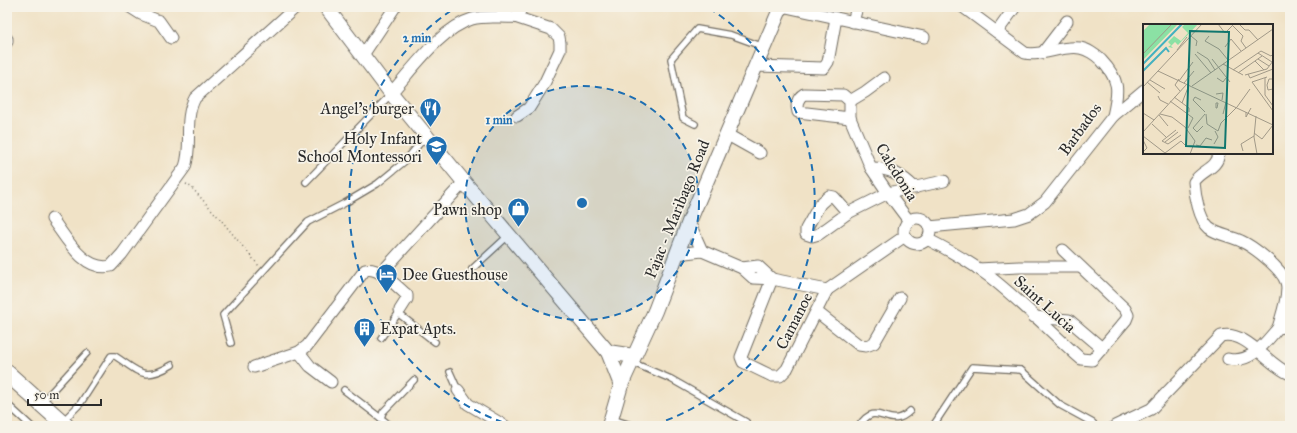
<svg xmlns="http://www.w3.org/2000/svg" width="1297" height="433" font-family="'IM FELL Great Primer',serif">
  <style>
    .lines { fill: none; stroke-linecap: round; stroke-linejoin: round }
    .service-casing { stroke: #706b61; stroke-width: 8 }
    .minor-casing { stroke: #706b61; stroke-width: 13 }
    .tertiary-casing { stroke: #706b61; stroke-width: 16 }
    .secondary-casing { stroke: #706b61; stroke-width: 18 }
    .path { stroke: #706b61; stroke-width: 1.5; stroke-dasharray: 1 3; stroke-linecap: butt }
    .service { stroke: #fff; stroke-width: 5.5 }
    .minor { stroke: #fff; stroke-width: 11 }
    .tertiary { stroke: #fff; stroke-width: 14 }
    .secondary { stroke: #fff; stroke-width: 16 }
    .ring { fill: none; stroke: #1f6fb2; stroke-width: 2; stroke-dasharray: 7 5 }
    .labels { text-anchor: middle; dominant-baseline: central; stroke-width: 3.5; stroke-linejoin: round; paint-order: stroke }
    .poi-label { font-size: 16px; fill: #2b2b2b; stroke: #f7f3e8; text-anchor: end }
    .street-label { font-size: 16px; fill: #2b2b2b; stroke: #f7f3e8 }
    .inset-river { fill: none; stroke: #44b1c0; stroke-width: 2 }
    .inset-road { fill: none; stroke: #a19988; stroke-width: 1 }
    .view { fill: #0f766e; fill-opacity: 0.15; stroke: #0f766e; stroke-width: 2 }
    .inset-edge { fill: none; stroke: #2b2b2b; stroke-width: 2 }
    .centre { fill: #1f6fb2; stroke: #f7f3e8; stroke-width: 2 }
    .ring-label { font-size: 12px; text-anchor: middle; font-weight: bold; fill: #1f6fb2; stroke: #f7f3e8; stroke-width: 3.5; stroke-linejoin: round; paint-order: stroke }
  </style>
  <rect width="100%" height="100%" fill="#f7f3e8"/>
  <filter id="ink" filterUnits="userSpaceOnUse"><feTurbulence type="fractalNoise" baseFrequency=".025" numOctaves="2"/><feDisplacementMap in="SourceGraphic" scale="8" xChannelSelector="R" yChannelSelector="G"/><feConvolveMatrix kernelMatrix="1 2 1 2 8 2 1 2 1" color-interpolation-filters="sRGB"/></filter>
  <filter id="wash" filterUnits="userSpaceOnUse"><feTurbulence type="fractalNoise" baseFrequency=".012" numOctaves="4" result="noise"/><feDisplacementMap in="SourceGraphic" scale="16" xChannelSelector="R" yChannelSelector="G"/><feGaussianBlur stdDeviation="0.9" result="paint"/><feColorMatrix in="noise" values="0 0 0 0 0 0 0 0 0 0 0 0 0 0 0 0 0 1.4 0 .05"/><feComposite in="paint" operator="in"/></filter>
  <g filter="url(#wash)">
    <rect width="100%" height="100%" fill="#f0e2c6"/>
  </g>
  <g filter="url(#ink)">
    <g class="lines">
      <defs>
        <g id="service">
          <path d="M 695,124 L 683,118 L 671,59 L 697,29 L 731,35 L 764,47"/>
          <path d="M 306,182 L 391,94"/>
          <path d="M 472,269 L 508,236"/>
          <path d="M 399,314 L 435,342"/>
          <path d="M 381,338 L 400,311"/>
          <path d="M 231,343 L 223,315 L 308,222 L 345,203 L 377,184 L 405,161 L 426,136"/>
          <path d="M 631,362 L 671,379 L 746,422"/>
          <path d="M 450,372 L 458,390"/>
          <path d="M 344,390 L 391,426"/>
          <path d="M 42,402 L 87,353"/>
          <path d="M 7,404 L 31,426"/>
          <path d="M 381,418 L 383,412 L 414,380"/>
          <path d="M 612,419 L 634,426"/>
          <path d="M 62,422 L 80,404 L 111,356 L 115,356 C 140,372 143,382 172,365"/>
          <path d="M 859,426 C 878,397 888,433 910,411"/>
          <path d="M 933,426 L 972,367 L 1021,370 L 1060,405 L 1093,423"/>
        </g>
        <g id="minor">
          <path d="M 130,7 L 141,14 L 159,21 L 171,38"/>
          <path d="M 786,7 L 924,37"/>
          <path d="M 515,17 L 551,29 L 559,37 L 560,43 L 560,50 L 544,84 L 529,108 L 517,116"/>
          <path d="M 853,22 L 857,7"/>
          <path d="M 997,32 L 1015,7"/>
          <path d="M 7,39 L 7,42"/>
          <path d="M 1044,51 L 1067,21"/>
          <path d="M 363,55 L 395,7"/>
          <path d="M 755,66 L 824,68 L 828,62 L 836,18"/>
          <path d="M 391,93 C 412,70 441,28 472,19 C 485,15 502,18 515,17 L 523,7"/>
          <path d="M 804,94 L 843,95 L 850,101 L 850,118 L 798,112 C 796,105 797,98 804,94 Z"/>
          <path d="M 850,101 L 865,92 L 884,78"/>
          <path d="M 1113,116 L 1144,90"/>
          <path d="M 850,118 L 871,168 L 888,193 L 909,221"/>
          <path d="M 726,134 L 760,153"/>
          <path d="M 1219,153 C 1218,169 1201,170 1194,182 C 1195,195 1199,219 1209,228 C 1218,235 1231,236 1241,241 C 1254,247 1281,268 1286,282 C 1290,293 1281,317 1278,328"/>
          <path d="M 871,168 C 890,168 902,175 915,188"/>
          <path d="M 829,196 L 834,197 L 848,213 L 819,234 L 812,236 L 806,234 L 806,229 L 820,204 Z"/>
          <path d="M 848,213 L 888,193 L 944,181"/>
          <circle cx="917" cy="231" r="13"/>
          <path d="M 52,219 C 66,237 83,272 111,266 L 122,254 L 185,167 C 193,145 183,120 195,98 L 296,7"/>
          <path d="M 689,222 L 702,251"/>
          <path d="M 929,227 L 1014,219 L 1029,214 L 1045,202 L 1113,116 C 1119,90 1120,80 1101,60 C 1096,55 1087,49 1080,48 C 1063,45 1039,57 1025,53 L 963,7"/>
          <path d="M 927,239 C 949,250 970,262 990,277 C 1022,302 1051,332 1081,359 L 1092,360 L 1126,320 L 1128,315 L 1125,309 L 1063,250"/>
          <path d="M 677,254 L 702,251 L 742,268 L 753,278 L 772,279 L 827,290"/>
          <path d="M 742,268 L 758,266 L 772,279"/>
          <path d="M 978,269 L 1019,267 L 1080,267"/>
          <path d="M 381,273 L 464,182"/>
          <path d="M 772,279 L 741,357 L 743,362 L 772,376 L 780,376 L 787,369 L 827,290"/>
          <path d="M 827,290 L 905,236"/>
          <path d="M 817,312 L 859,345 L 866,346 L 874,343 L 900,298"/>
          <path d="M 1034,317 L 1069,320 L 1103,349"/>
          <path d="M 299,352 L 310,366 L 331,382"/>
          <path d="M 1228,359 C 1251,364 1265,343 1278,328 L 1290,326"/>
          <path d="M 254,367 L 299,352 L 307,346 L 365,270 C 379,266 396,286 407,295 L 407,299 L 400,310"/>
          <path d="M 458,390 L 468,404 L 505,426"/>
          <path d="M 1115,426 L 1151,409 L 1221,336 C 1247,330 1267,365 1290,374"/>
        </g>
        <g id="tertiary">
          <path d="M 326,7 L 391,93 L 464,182 L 608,352 L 621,385"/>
          <path d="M 608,352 L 634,356"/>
          <path d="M 609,426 L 621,385 L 655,311 L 689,222 L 781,7"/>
        </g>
        <path id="secondary" d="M 7,373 L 66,426"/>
      </defs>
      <use href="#service" class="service-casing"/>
      <use href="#minor" class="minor-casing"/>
      <use href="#tertiary" class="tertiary-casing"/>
      <use href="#secondary" class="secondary-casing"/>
      <g class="path">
        <path d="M 186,184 L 191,187 L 221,220 L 259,266"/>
        <path d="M 560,426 L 561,423"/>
      </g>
      <use href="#service" class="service"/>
      <use href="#minor" class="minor"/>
      <use href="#tertiary" class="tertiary"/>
      <use href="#secondary" class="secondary"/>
    </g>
  </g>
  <circle cx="582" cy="203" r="117" fill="#1f6fb2" fill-opacity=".12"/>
  <g class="ring">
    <circle cx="582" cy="203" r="117"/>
    <path d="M514 426A233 233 0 0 1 455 8M709 8A233 233 0 0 1 650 426"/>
  </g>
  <defs>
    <symbol id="restaurant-pin" viewBox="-11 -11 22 30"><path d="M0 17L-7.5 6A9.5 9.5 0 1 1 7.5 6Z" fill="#1f6fb2" stroke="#f7f3e8"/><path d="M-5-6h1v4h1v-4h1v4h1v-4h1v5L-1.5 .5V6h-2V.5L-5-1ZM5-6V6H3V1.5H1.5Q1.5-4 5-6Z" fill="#fff"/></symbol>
    <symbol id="school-pin" viewBox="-11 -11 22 30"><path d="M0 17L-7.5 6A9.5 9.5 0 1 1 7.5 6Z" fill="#1f6fb2" stroke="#f7f3e8"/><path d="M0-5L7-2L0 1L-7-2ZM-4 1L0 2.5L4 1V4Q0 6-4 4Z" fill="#fff"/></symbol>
    <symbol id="shop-pin" viewBox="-11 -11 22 30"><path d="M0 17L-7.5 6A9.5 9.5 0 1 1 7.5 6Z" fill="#1f6fb2" stroke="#f7f3e8"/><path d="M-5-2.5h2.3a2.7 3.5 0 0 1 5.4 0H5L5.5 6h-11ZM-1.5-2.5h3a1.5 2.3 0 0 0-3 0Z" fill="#fff"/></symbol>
    <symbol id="hotel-pin" viewBox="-11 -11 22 30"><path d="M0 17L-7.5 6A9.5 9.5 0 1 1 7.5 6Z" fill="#1f6fb2" stroke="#f7f3e8"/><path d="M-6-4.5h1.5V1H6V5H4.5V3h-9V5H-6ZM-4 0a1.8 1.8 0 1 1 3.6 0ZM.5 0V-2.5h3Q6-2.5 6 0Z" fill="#fff"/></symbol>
    <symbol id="building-pin" viewBox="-11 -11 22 30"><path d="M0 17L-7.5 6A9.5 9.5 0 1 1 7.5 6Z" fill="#1f6fb2" stroke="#f7f3e8"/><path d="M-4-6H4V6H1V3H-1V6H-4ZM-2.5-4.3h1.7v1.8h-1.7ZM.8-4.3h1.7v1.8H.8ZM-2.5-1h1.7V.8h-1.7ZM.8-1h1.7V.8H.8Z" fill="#fff"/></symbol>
  </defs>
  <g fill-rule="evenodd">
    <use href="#restaurant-pin" x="418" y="96" width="25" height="34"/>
    <use href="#school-pin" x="424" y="134" width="25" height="34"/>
    <use href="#shop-pin" x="506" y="196" width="25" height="34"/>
    <use href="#hotel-pin" x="374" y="262" width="25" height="34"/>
    <use href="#building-pin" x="352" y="316" width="25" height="34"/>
  </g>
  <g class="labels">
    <g class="poi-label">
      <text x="414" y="108">Angel's burger</text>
      <text x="422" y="138">Holy Infant<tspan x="422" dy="18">School Montessori</tspan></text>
      <text x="502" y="209">Pawn shop</text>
      <text x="402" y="274" text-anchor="start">Dee Guesthouse</text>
      <text x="380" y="328" text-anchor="start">Expat Apts.</text>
    </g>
    <g class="street-label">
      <text transform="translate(1080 129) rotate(-54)">Barbados</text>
      <text transform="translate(897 172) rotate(58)">Caledonia</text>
      <text transform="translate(677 209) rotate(-68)">Pajac - Maribago Road</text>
      <text transform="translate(1045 304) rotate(42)">Saint Lucia</text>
      <text transform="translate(794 321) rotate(-63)">Camanoe</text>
    </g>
  </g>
  <g transform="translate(1143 24)">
    <rect width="130" height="130" fill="#f0e2c6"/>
    <path d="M 7,0 L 35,0 L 0,36 L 0,7 ZM 42,0 L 55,0 L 35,21 L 32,18 L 28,22 L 30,24 L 25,23 L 28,21 L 25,18 L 31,12 L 38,17 L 45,9 L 39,3 Z" fill="#8be1a4"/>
    <path class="inset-river" d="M 0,40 L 39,0M 0,47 L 23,24 L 26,28"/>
    <path class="inset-road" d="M 75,0 L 82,9 L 89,2M 88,0 L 100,12 L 98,17 L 103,24M 96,0 L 102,6 L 106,6 L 115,16M 48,12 L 54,17 L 53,22M 66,12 L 62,17 L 76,25 L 85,36M 82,23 L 88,15 L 98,27M 34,26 L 44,13M 54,28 L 65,35 L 72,46M 115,29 L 129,38M 0,30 L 29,0M 52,30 L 68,49M 69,35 L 87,58M 115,35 L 126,42M 112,37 L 121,46M 80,40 L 100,51M 90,46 L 118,27 L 128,32 L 130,30M 15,47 L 130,101M 95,49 L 119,32M 105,50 L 107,54 L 130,45M 102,51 L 124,45 L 130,37M 124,53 L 109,58 L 130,87M 74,54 L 80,58 L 83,54M 122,54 L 122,71 L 130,82M 36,55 L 32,61 L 37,67M 130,55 L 126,55 L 124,61 L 125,66 L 130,65M 7,56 L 22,65M 36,57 L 50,38M 4,58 L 17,69M 41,59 L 51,47M 49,62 L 130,5M 0,63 L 59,0M 73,70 L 80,69 L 79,76M 15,72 L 17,76 L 25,80M 31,73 L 46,84 L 46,88M 58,76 L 52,73 L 50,76 L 62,88M 27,77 L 50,94 L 45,104M 39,79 L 46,61M 73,79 L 75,79 L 74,84 L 73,84 ZM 94,83 L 107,65M 103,88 L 103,93 L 108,84M 0,89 L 11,96M 17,90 L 29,93 L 42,103 L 52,117 L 47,130M 63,90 L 64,100 L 75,107 L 78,99 L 94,83M 80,90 L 83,78M 16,91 L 25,102M 113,92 L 111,113 L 114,130M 9,100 L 23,113M 60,102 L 54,108 L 50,104 L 62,90M 33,106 L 19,117 L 25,120 L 38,111M 0,108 L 44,60M 111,109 L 119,115 L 130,101M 0,112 L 22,129 L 38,117 L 42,121M 0,116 L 4,124 L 0,128M 22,118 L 35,108M 71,120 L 75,113 L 72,107M 53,121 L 57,122 L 63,114 L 69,116M 100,127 L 98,120 L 111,112"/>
    <path class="view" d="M 47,7 L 86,8 L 82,124 L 43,122 Z"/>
    <rect width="130" height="130" class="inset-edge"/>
  </g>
  <circle cx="582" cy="203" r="6" class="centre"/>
  <g class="ring-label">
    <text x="417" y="42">2 min</text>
    <text x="499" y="124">1 min</text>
  </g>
  <rect width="1297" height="433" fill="none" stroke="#f7f3e8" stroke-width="24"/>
  <path d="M28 399v6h73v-6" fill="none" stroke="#2b2b2b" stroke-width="2"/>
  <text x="34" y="399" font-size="12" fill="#2b2b2b" stroke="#f7f3e8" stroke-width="3" paint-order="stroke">50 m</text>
</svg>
